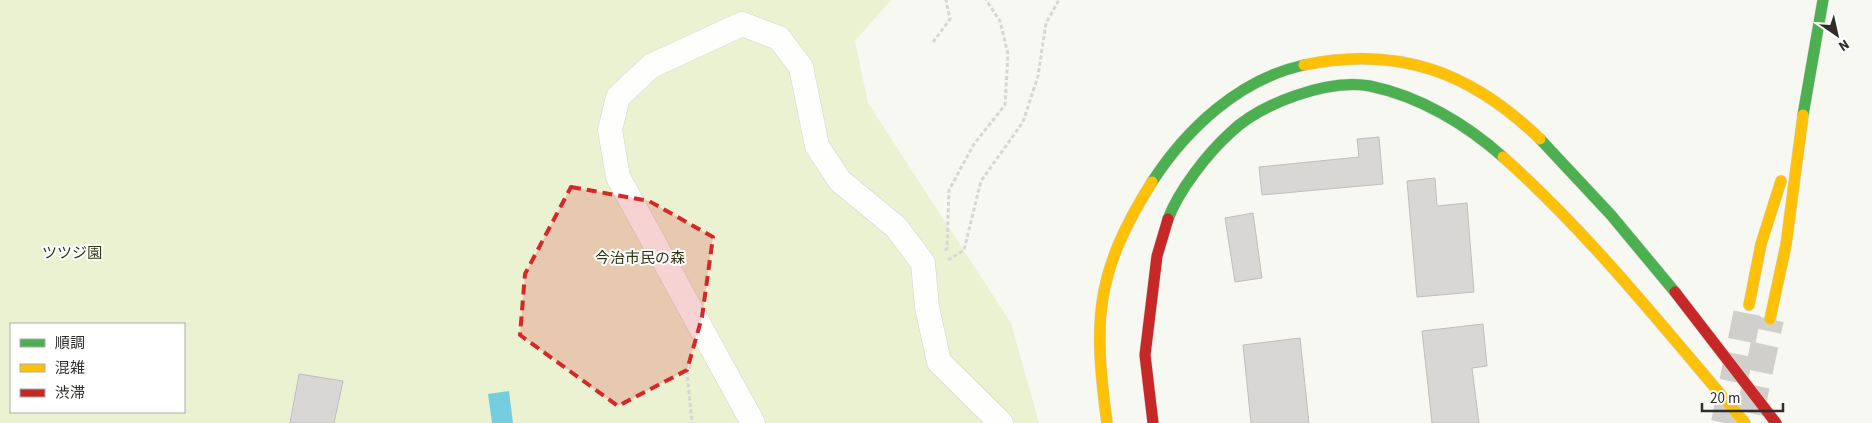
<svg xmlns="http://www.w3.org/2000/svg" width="1872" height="423" font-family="'Source Sans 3','Noto Sans JP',sans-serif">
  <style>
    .green { fill: #ebf2d1; fill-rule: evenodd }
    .water { fill: #76cde0 }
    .building { fill: #d9d7d5; stroke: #c0bebc }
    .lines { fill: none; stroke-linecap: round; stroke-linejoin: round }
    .secondary-tunnel { stroke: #d0cfcb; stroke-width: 28; stroke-dasharray: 28 14; stroke-linecap: butt }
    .street-casing { stroke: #d4d3cf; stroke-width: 25 }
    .fast-casing { stroke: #d4d3cf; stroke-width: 12 }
    .slow-casing { stroke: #d4d3cf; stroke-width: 12 }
    .jam-casing { stroke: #d4d3cf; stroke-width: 12 }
    .path { stroke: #d6d6d5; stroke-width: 3; stroke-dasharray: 4 2.5; stroke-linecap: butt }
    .street { stroke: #fefefd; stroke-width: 24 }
    .fast { stroke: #4caf50; stroke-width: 11 }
    .slow { stroke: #ffc107; stroke-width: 11 }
    .jam { stroke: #c62828; stroke-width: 11 }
    .marked { fill: #d62828; fill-opacity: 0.2; stroke: #d62828; stroke-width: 4; stroke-dasharray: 10 6; stroke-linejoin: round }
    .labels { text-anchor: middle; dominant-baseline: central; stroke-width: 4; stroke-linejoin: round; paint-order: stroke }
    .park-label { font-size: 15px; fill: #2e3510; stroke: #fff }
  </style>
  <rect width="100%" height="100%" fill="#f8f8f3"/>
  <path class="green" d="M 0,0 L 891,0 L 855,41 L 868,103 L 1011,323 L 1039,423 L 0,423 ZM 11,324 L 184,324 L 184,412 L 11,412 Z"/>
  <path class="water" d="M 509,391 L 513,423 L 492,423 L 488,394 Z"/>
  <g class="building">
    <path d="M 1379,137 L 1383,184 L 1262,195 L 1259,167 L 1359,157 L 1357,139 Z"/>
    <path d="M 1435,178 L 1437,206 L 1467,203 L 1474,292 L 1417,297 L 1407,181 Z"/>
    <path d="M 1253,213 L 1262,278 L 1235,282 L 1225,218 Z"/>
    <path d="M 1483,324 L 1487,366 L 1472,368 L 1479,423 L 1432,423 L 1422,331 Z"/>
    <path d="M 1300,338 L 1309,423 L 1251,423 L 1243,345 Z"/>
    <path d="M 299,374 L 343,381 L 334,423 L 290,423 Z"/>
  </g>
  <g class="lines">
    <g class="secondary-tunnel">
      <path d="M 1750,413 L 1770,319"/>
      <path d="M 1725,423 L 1749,305"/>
    </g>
    <defs>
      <path id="street" d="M 753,423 L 618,177 L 610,130 L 618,97 L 651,66 L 742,24 L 779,38 L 801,67 L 817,146 L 840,181 L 896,227 L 923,263 L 927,307 L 939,362 L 1001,423"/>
      <g id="fast">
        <path d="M 1803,115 L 1823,0"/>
        <path d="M 1540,139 L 1611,215 L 1675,292"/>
        <path d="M 1152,182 C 1187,128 1240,79 1304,65"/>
        <path d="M 1168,219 C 1179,190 1207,154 1230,133 C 1260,104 1328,78 1370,86 C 1419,96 1466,124 1503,157"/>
      </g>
      <g id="slow">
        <path d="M 1304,65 C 1400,45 1472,73 1540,139"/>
        <path d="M 1503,157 C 1592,236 1667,332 1745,423"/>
        <path d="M 1749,305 L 1761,244 L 1781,181"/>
        <path d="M 1770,319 L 1786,245 L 1803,115"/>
        <path d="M 1107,423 C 1093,319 1095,273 1152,182"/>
      </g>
      <g id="jam">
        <path d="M 1675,292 L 1776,423"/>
        <path d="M 1153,423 L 1145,355 L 1157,256 L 1168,219"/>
      </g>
    </defs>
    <use href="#street" class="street-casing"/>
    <use href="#fast" class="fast-casing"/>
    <use href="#slow" class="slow-casing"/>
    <use href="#jam" class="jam-casing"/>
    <g class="path">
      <path d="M 933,42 L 950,19 L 946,0"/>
      <path d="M 945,250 L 947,249 L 949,190 L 974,144 L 1005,105 L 1008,54 L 1000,21 L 986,0"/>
      <path d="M 948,260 L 964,250 L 981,181 L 1023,122 L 1038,76 L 1046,23 L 1059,0"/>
      <path d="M 691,365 L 687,372 L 692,423"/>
    </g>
    <use href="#street" class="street"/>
    <use href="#fast" class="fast"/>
    <use href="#slow" class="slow"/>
    <use href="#jam" class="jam"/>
  </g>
  <path class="marked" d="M 571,187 L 649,201 L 713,237 L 702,317 L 687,370 L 618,406 L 520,335 L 525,274 Z"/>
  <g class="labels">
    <g class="park-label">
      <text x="72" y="253">ツツジ園</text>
      <text x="640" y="258">今治市民の森</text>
    </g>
  </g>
  <rect x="10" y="323" width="175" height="90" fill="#ffffff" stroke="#ababa9"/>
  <rect x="20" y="339" width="25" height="8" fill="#4caf50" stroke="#ababa9"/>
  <text x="55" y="348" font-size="15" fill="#2e2d29">順調</text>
  <rect x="20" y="364" width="25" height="8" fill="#ffc107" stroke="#ababa9"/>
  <text x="55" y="373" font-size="15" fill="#2e2d29">混雑</text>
  <rect x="20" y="389" width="25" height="8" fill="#c62828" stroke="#ababa9"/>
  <text x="55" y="398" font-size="15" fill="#2e2d29">渋滞</text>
  <g transform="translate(1837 35) rotate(146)" stroke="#ffffff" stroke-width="4" paint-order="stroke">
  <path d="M0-4L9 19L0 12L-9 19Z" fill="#2e2d29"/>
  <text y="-8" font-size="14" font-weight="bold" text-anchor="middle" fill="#2e2d29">N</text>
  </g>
  <path d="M1702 403v8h81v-8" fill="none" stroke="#2e2d29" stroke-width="2.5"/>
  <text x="1710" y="403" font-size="15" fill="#2e2d29" stroke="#ffffff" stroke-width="4" paint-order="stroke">20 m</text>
</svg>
